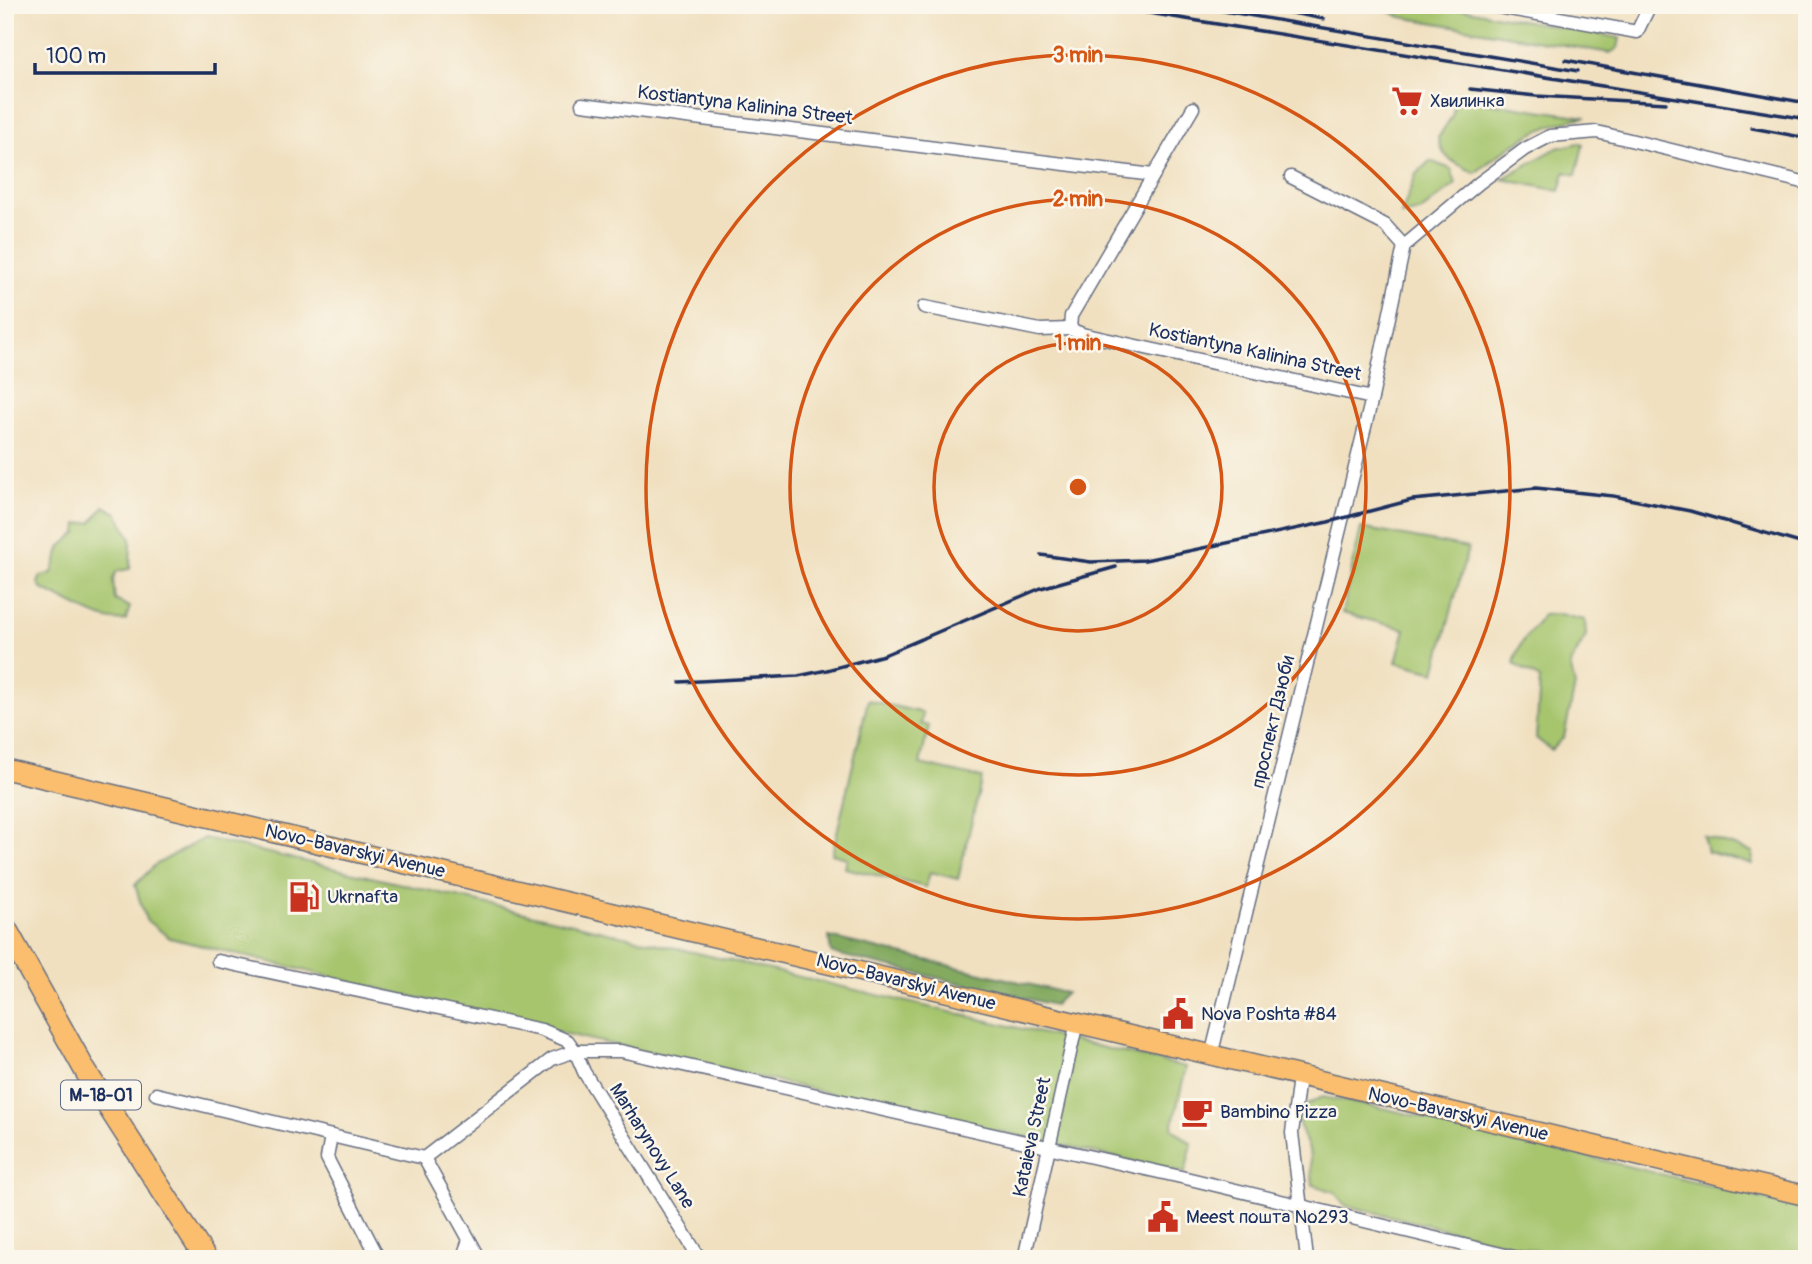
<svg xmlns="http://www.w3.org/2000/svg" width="1812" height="1264" font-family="Pangolin,sans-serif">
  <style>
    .green { fill: #a6c56d; stroke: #607a66; stroke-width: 2 }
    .forest { fill: #84aa60; stroke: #506c5f; stroke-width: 2 }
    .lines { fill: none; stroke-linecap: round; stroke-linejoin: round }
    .street-casing { stroke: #666d80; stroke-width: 15 }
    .primary-casing { stroke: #666d80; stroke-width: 22 }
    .highway-casing { stroke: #666d80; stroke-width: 24 }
    .street { stroke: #fff; stroke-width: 12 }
    .primary { stroke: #fabe6e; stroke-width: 19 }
    .highway { stroke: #fabe6e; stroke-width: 21 }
    .rail { stroke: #1b2f5e; stroke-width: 3.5 }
    .ring { fill: none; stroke: #d45514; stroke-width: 3.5 }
    .labels { text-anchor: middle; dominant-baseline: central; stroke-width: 5; stroke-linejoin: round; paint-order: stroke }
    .shield { fill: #fbf7ec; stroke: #5e6b89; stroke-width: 2 }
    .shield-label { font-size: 18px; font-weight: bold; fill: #1b2f5e }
    .poi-label { font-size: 19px; fill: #1b2f5e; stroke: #fbf7ec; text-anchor: start }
    .street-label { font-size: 19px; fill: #1b2f5e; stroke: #fbf7ec }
    .centre { fill: #d45514; stroke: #fbf7ec; stroke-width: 3.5 }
    .ring-label { font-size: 21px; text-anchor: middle; font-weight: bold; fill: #d45514; stroke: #fbf7ec; stroke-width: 5; stroke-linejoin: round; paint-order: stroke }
  </style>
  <rect width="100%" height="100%" fill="#fbf7ec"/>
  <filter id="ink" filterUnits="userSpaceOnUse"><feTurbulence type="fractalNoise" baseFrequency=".0143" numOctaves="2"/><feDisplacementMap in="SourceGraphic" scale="14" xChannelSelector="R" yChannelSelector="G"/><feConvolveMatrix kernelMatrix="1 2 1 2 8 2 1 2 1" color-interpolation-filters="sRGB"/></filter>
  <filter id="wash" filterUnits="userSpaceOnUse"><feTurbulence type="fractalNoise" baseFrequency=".00686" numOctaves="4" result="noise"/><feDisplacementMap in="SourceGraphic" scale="28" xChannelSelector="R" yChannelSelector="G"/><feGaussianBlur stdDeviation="1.57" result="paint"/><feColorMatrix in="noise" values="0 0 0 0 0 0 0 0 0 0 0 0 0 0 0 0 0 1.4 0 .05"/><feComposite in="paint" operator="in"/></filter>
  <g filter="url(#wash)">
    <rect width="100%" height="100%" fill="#f0e0c0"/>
    <g class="green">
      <path d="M 1386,5 L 1440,5 L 1620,38 L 1618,48 L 1610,53 L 1401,17 L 1386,10 Z"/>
      <path d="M 1456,98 L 1586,117 C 1539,124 1511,144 1475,173 C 1456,163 1442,160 1438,138 L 1452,116 Z"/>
      <path d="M 1579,143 L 1583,145 L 1576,175 L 1565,172 L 1560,191 L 1502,179 L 1557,148 Z"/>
      <path d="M 1430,161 L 1451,169 L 1456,184 L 1421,211 L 1401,215 L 1416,174 Z"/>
      <path d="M 104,506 L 117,513 L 131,539 L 130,569 L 117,571 L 113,579 L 115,600 L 130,607 L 126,620 C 102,625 66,599 42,589 L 38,583 L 41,576 L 52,573 L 61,546 L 77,533 L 78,524 L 92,522 Z"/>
      <path d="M 1361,528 L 1468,548 L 1435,672 L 1396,662 L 1405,629 L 1342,613 Z"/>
      <path d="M 1559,614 L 1585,620 L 1586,636 L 1570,664 L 1575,686 L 1564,737 L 1551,750 L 1536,738 L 1540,679 L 1514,664 C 1519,639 1530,635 1543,615 Z"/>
      <path d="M 868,700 L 923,713 L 921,724 L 929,726 L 920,764 L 982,778 L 958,879 L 930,872 L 926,887 L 845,868 L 847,858 L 832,854 Z"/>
      <path d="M 1703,836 L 1753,852 L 1752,864 L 1707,852 Z"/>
      <path d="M 204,838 L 1186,1067 L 1172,1128 L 1192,1144 L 1185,1173 L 588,1039 L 170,938 L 146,920 L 135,885 L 155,865 Z"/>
      <path d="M 1322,1097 L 1387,1109 L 1807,1209 L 1807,1259 L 1571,1259 L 1344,1205 L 1335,1192 L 1313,1185 L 1309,1150 L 1298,1121 L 1299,1109 Z"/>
    </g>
    <path class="forest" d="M 829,937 L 1066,993 L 1054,1005 L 831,953 Z"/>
  </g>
  <g filter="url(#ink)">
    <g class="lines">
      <defs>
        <g id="street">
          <path d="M 1487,5 L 1637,32 L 1650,5"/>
          <path d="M 582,104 L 1153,175"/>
          <path d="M 1193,108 L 1071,316 L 1070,329 L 1082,334 L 1372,398 L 1404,246 L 1479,183 L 1525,149 L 1550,136 L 1597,132 L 1807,183"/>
          <path d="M 1291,177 L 1385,225 L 1404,246"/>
          <path d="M 924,307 L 1040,330 L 1070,329"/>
          <path d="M 218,961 L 542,1030 L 568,1041 L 575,1051 L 621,1051 L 1190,1179 L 1522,1259"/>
          <path d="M 1211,1056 L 1372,398"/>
          <path d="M 1299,1077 L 1292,1133 L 1307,1259"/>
          <path d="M 156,1094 L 424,1158 L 552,1059 L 575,1051 L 584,1072 L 700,1259"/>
          <path d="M 331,1136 L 327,1158 L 379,1259"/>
          <path d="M 424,1158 L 480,1259"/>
          <path d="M 462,1259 L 469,1240"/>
          <path d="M 1024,1259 L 1077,1022"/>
        </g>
        <path id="primary" d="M 5,769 L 1807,1196"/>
        <path id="highway" d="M 5,927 L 86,1072 L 206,1259"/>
      </defs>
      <use href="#street" class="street-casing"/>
      <use href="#primary" class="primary-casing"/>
      <use href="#highway" class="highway-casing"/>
      <use href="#street" class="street"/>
      <use href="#primary" class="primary"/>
      <use href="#highway" class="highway"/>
      <g class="rail">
        <path d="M 1099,5 L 1807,119"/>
        <path d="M 1188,5 L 1578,71"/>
        <path d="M 1276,10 L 1324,19"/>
        <path d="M 1565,60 L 1807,103"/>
        <path d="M 1470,89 L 1536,96 L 1666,103"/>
        <path d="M 1752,128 L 1807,138"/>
        <path d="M 1041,555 L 1091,562 L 1145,560 L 1328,522 L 1412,500 L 1536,488 L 1613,496 L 1690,511 L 1807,545"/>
        <path d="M 680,682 L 798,676 L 827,670 L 884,655 L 1041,588 L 1116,567"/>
      </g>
    </g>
  </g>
  <g class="ring">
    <circle cx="1078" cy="487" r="144"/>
    <circle cx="1078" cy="487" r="288"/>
    <circle cx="1078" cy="487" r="432"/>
  </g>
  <defs>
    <symbol id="supermarket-bare" viewBox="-9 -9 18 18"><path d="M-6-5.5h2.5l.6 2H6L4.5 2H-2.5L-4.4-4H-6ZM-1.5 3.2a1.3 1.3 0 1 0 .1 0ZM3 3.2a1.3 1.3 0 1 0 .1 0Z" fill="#c8321e" stroke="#fbf7ec" stroke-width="2.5" paint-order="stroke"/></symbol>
    <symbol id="fuel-bare" viewBox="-9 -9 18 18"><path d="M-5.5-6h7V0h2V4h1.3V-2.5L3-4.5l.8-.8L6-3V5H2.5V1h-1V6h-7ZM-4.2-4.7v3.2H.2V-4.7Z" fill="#c8321e" stroke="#fbf7ec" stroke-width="2.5" paint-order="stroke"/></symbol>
    <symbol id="civic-bare" viewBox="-9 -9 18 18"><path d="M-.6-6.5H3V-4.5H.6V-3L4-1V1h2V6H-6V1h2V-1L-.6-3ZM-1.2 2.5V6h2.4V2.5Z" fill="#c8321e" stroke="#fbf7ec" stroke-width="2.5" paint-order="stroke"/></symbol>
    <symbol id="cafe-bare" viewBox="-9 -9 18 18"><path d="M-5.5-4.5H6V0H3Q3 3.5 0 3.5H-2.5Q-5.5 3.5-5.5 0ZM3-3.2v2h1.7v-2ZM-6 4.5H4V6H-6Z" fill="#c8321e" stroke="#fbf7ec" stroke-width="2.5" paint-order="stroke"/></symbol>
  </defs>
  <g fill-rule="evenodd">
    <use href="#supermarket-bare" x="1385" y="79" width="44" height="44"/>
    <use href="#fuel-bare" x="282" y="875" width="44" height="44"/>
    <use href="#civic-bare" x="1156" y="992" width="44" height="44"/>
    <use href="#cafe-bare" x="1175" y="1090" width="44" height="44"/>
    <use href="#civic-bare" x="1141" y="1195" width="44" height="44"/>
  </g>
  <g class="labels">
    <rect class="shield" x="61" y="1080.5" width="80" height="29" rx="5"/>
    <g class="shield-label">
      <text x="101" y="1095">М-18-01</text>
    </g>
    <g class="poi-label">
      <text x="1430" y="101">Хвилинка</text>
      <text x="327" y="897">Ukrnafta</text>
      <text x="1201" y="1014">Nova Poshta #84</text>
      <text x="1220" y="1112">Bambino Pizza</text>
      <text x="1186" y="1217">Meest пошта №293</text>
    </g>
    <g class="street-label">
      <text transform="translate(745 105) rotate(7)">Kostiantyna Kalinina Street</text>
      <text transform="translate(1255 352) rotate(12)">Kostiantyna Kalinina Street</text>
      <text transform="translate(1273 722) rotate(-77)">проспект Дзюби</text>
      <text transform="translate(355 851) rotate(13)">Novo-Bavarskyi Avenue</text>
      <text transform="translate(906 982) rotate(14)">Novo-Bavarskyi Avenue</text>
      <text transform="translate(1458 1114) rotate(13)">Novo-Bavarskyi Avenue</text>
      <text transform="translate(1032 1137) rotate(-78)">Kataieva Street</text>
      <text transform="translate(652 1146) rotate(58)">Marharynovy Lane</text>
    </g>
  </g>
  <circle cx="1078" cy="487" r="10" class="centre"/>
  <g class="ring-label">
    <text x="1078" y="62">3 min</text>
    <text x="1078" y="206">2 min</text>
    <text x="1078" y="350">1 min</text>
  </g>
  <rect width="1812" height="1264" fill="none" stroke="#fbf7ec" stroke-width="28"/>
  <path d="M35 63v10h180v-10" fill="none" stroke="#1b2f5e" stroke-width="3.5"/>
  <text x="46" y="63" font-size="21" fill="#1b2f5e" stroke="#fbf7ec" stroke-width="5" paint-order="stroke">100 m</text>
</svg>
